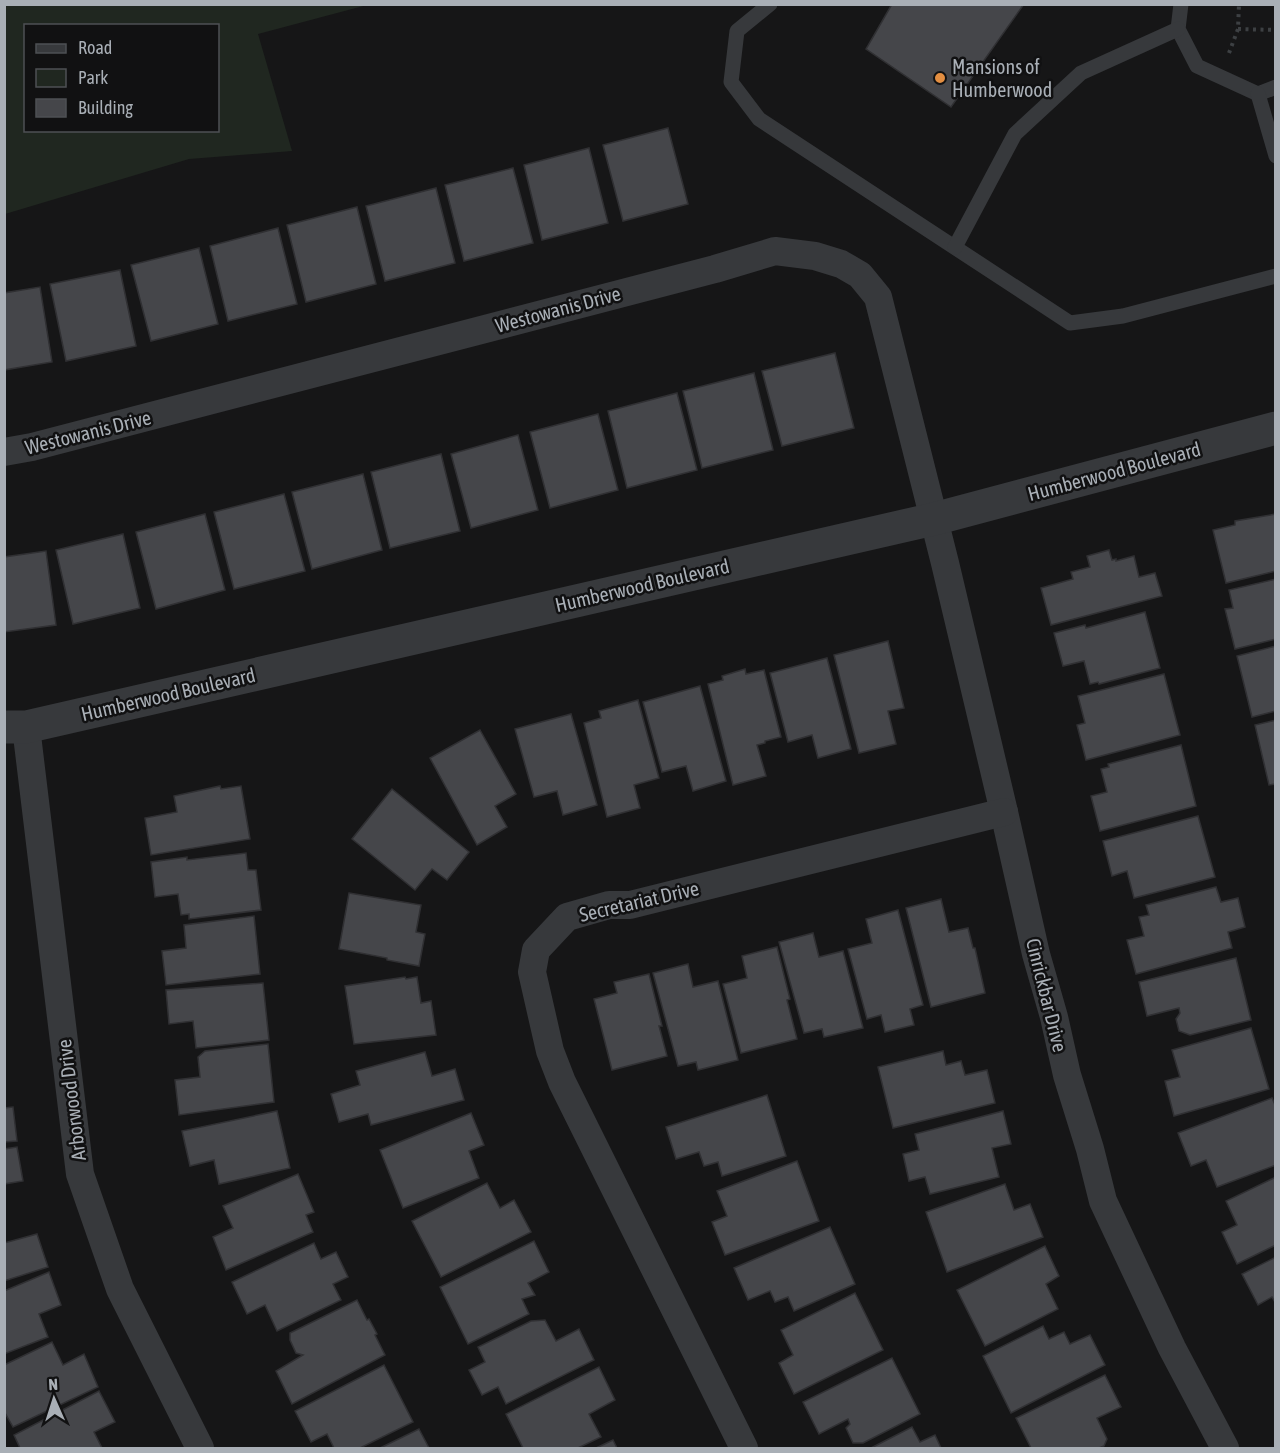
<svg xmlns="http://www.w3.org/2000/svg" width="1280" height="1453" font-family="'Asap Condensed',sans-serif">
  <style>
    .green { fill: #202720; fill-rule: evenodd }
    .building { fill: #45464a; stroke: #303033; stroke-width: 1.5 }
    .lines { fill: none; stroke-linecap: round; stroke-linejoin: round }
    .path { stroke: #3d4043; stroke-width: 4; stroke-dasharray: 3 4.5; stroke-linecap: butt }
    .service { stroke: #37393c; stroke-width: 15 }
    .minor { stroke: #37393c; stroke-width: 28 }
    .tertiary { stroke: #37393c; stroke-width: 33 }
    .poi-dot { fill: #e38e41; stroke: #111112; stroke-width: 2 }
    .labels { text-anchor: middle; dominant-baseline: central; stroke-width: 5; stroke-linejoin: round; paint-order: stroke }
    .poi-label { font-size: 20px; fill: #a9afb6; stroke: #111112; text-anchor: start }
    .street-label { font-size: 20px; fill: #a9afb6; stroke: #111112 }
  </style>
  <rect width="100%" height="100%" fill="#161617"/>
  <path class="green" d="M 5,4 L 367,4 L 367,5 L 258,34 L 292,151 L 189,159 L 5,214 ZM 26,26 L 218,26 L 218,130 L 26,130 Z"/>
  <g class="building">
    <path d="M 892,4 L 1024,4 L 951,107 L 866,49 Z"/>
    <path d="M 668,128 L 688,204 L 623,221 L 603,145 Z"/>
    <path d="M 589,148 L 608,223 L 542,240 L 524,165 Z"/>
    <path d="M 513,168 L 533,243 L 464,261 L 445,185 Z"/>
    <path d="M 436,188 L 455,263 L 385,281 L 366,206 Z"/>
    <path d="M 357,207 L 376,284 L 306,302 L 287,225 Z"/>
    <path d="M 278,228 L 297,304 L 228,321 L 210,246 Z"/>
    <path d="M 199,248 L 218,324 L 151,341 L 131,265 Z"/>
    <path d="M 120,270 L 136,346 L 66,361 L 50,284 Z"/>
    <path d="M 40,287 L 52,362 L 4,370 L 4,293 Z"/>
    <path d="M 835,353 L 854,428 L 782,446 L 762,371 Z"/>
    <path d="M 754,373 L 773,450 L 702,468 L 683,391 Z"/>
    <path d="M 677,393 L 697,470 L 627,488 L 608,411 Z"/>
    <path d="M 598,414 L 618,490 L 550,508 L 530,432 Z"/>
    <path d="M 518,435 L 538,510 L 471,528 L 451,454 Z"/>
    <path d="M 441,454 L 460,531 L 390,548 L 371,472 Z"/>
    <path d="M 363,474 L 382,550 L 312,569 L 292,492 Z"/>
    <path d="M 284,494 L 305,571 L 234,589 L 214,512 Z"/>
    <path d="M 205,514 L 225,590 L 156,609 L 136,532 Z"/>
    <path d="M 1276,514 L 1276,571 L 1226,583 L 1213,530 L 1235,525 L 1235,521 Z"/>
    <path d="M 123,534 L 140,608 L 73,624 L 56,550 Z"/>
    <path d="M 1109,550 L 1112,560 L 1116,559 L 1116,561 L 1134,556 L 1139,577 L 1155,573 L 1162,596 L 1051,625 L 1041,588 L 1073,579 L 1071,572 L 1090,567 L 1087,556 Z"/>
    <path d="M 46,551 L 56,625 L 4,632 L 4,557 Z"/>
    <path d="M 1276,579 L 1276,639 L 1235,649 L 1225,609 L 1233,608 L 1229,590 Z"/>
    <path d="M 1145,612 L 1160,668 L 1099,684 L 1098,682 L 1090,684 L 1084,661 L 1063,666 L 1054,633 L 1085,625 L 1086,628 Z"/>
    <path d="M 888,641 L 904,708 L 888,711 L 896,744 L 859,753 L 834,655 Z"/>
    <path d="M 1276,646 L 1276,711 L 1252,717 L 1237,656 Z"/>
    <path d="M 827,658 L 851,749 L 818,758 L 812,735 L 788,742 L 770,673 Z"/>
    <path d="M 745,669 L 746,674 L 764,670 L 781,737 L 765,741 L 765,743 L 757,745 L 766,776 L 733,785 L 708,684 L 723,680 L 722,676 Z"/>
    <path d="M 1164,674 L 1180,735 L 1086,760 L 1077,725 L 1085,723 L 1078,696 Z"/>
    <path d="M 700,686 L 726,781 L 693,791 L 686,766 L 662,772 L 643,702 Z"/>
    <path d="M 638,700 L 659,778 L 634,785 L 640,808 L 607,817 L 584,723 L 601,718 L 599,711 Z"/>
    <path d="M 571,714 L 597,805 L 563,815 L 557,791 L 534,797 L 515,729 Z"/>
    <path d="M 1276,720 L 1276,784 L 1269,785 L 1255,725 Z"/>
    <path d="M 480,730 L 516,794 L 495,806 L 507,827 L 477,845 L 430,758 Z"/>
    <path d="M 1181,745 L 1196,806 L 1100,831 L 1091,796 L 1107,792 L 1101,769 L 1109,767 L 1108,764 Z"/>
    <path d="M 220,786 L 221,789 L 241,786 L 250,839 L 151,855 L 145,818 L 177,812 L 174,796 Z"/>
    <path d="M 392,789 L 469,852 L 447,880 L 432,869 L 415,890 L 352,839 Z"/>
    <path d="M 1198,816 L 1215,877 L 1134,898 L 1127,871 L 1112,876 L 1103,841 Z"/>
    <path d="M 246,853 L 248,870 L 256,870 L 261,910 L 189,919 L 189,914 L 181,915 L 178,894 L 155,897 L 151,862 L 187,857 L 187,860 Z"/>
    <path d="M 1216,887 L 1221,902 L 1238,898 L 1245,927 L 1228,932 L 1232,948 L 1136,974 L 1127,940 L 1144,936 L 1139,917 L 1149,915 L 1146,905 Z"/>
    <path d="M 349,893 L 421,905 L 416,932 L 425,934 L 419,966 L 387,960 L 387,958 L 339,949 Z"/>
    <path d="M 941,899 L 949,932 L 968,928 L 973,948 L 975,948 L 985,993 L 931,1007 L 906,908 Z"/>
    <path d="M 898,910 L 923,1005 L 910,1009 L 914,1025 L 885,1032 L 881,1015 L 867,1019 L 848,949 L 872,943 L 866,919 Z"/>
    <path d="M 254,916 L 260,974 L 166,985 L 162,951 L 186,948 L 184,925 Z"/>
    <path d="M 813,933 L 819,957 L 843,951 L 863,1028 L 824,1037 L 822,1029 L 804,1033 L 779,942 Z"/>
    <path d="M 777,947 L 790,999 L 787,1000 L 797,1039 L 741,1053 L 723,984 L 747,978 L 742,956 Z"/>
    <path d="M 1236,958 L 1251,1020 L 1190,1035 L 1179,1031 L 1176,1019 L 1180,1013 L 1179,1008 L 1147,1016 L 1139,982 Z"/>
    <path d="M 688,964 L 693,987 L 718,981 L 738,1060 L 698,1070 L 696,1062 L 678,1066 L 653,973 Z"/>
    <path d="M 649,974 L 662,1026 L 659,1026 L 667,1056 L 612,1070 L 594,999 L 617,993 L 614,982 Z"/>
    <path d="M 405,977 L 406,979 L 417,977 L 421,1003 L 431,1001 L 436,1035 L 354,1044 L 345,986 Z"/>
    <path d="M 263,983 L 269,1040 L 196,1048 L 193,1021 L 169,1024 L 166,990 Z"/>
    <path d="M 1251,1028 L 1269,1089 L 1174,1116 L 1165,1081 L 1180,1077 L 1172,1050 Z"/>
    <path d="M 268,1044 L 274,1102 L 179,1115 L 175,1080 L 200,1077 L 198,1057 L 205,1051 Z"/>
    <path d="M 943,1051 L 946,1065 L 961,1061 L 965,1075 L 987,1070 L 995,1103 L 893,1128 L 878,1067 Z"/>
    <path d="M 425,1052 L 432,1076 L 455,1069 L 464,1100 L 371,1125 L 368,1114 L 339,1122 L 331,1094 L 360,1085 L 356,1071 Z"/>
    <path d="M 767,1095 L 786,1156 L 722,1176 L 718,1162 L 704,1166 L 699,1152 L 676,1159 L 666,1127 Z"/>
    <path d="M 1272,1098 L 1276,1107 L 1276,1165 L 1217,1187 L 1206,1160 L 1191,1166 L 1178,1133 Z"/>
    <path d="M 13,1107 L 17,1141 L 4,1142 L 4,1108 Z"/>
    <path d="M 277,1111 L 290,1168 L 219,1184 L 214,1160 L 190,1166 L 182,1131 Z"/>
    <path d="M 1003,1111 L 1011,1144 L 992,1148 L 999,1177 L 930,1194 L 925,1177 L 909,1181 L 903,1154 L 919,1150 L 915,1134 Z"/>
    <path d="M 471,1113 L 484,1145 L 469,1151 L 479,1178 L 403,1208 L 380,1150 Z"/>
    <path d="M 17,1147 L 23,1181 L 4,1184 L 4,1149 Z"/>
    <path d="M 797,1161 L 819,1221 L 725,1255 L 712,1222 L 727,1216 L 717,1191 Z"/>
    <path d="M 298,1174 L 314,1212 L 306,1215 L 313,1232 L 226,1270 L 213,1237 L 233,1228 L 223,1206 Z"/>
    <path d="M 1276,1177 L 1276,1245 L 1237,1264 L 1222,1232 L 1237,1225 L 1226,1201 Z"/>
    <path d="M 487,1183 L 500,1208 L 514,1200 L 531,1232 L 441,1277 L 412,1221 Z"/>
    <path d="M 1005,1184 L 1014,1210 L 1030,1204 L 1043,1237 L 947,1272 L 926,1212 Z"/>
    <path d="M 830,1227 L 855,1284 L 794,1311 L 788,1297 L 775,1302 L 770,1291 L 748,1300 L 734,1268 Z"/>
    <path d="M 37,1234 L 48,1267 L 4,1281 L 4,1243 Z"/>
    <path d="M 534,1241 L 549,1272 L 528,1283 L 535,1295 L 522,1299 L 529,1314 L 468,1344 L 440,1287 Z"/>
    <path d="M 314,1243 L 321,1259 L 336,1252 L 348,1277 L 333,1284 L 341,1300 L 277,1331 L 265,1305 L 247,1314 L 232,1282 Z"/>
    <path d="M 1045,1246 L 1059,1276 L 1046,1284 L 1058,1309 L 985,1346 L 957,1290 Z"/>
    <path d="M 1276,1257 L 1276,1304 L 1272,1297 L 1258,1305 L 1242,1274 Z"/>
    <path d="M 49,1272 L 61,1305 L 39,1314 L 48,1337 L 4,1354 L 4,1291 Z"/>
    <path d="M 855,1293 L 883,1350 L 794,1394 L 779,1363 L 793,1355 L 781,1330 Z"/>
    <path d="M 357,1300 L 367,1320 L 369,1319 L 377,1334 L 375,1335 L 385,1355 L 292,1404 L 276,1371 L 303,1355 L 296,1353 L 290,1340 L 290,1333 Z"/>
    <path d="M 545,1320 L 556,1341 L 579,1329 L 594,1360 L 506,1404 L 498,1387 L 482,1395 L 469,1370 L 485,1362 L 478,1347 L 531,1321 Z"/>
    <path d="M 1043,1326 L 1049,1339 L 1064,1332 L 1070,1344 L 1090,1335 L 1105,1365 L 1011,1413 L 983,1356 Z"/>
    <path d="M 52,1342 L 63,1365 L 84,1354 L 98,1387 L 13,1427 L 4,1411 L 4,1365 Z"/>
    <path d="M 892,1358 L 920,1414 L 863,1443 L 853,1443 L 846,1428 L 850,1424 L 848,1419 L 819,1434 L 803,1402 Z"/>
    <path d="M 384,1365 L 413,1422 L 360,1448 L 334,1448 L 327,1434 L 311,1442 L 295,1411 Z"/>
    <path d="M 599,1367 L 615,1400 L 589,1414 L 601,1437 L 578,1448 L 523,1448 L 506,1414 Z"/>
    <path d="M 1105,1375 L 1121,1407 L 1097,1418 L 1107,1439 L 1104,1446 L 1099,1448 L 1031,1448 L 1016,1418 Z"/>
    <path d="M 99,1391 L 115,1422 L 94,1432 L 102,1448 L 20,1448 L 14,1435 Z"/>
    <path d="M 912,1427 L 920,1442 L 935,1435 L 941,1448 L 871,1448 Z"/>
    <path d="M 419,1429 L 429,1448 L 380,1448 Z"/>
    <path d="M 613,1440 L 617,1448 L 596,1448 Z"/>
  </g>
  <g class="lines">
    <g class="path">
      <path d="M 1238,29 L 1276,30"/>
      <path d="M 1229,53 L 1238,29 L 1239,4"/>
    </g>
    <g class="service">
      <path d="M 770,4 L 737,31 L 731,82 L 759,119 L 1070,323 L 1123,316 L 1276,276"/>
      <path d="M 1181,4 L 1178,29 L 1197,66 L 1258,94 L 1276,87"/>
      <path d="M 1258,94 L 1276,156"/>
      <path d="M 955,247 L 1015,134 L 1081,73 L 1178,29"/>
    </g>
    <g class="minor">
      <path d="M 4,452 L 32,447 L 715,269 L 775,251 L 815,256 L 841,264 L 860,275 L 878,297 L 945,563 L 1004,812 L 1036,954 L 1054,1017 L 1067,1075 L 1090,1149 L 1103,1201 L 1172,1348 L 1225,1448"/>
      <path d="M 26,727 L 80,1174 L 120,1289 L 200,1448"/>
      <path d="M 744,1448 L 562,1082 L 550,1051 L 532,972 L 536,950 L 567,917 L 609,905 L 630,905 L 1004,812"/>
    </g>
    <path class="tertiary" d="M 4,727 L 26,727 L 934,519 L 1276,428"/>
  </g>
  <circle class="poi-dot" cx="940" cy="78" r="6"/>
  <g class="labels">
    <g class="poi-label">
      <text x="952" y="66">Mansions of<tspan x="952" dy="23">Humberwood</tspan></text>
    </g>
    <g class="street-label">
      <text transform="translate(558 309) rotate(-15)">Westowanis Drive</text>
      <text transform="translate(88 432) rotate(-14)">Westowanis Drive</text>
      <text transform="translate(1114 471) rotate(-15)">Humberwood Boulevard</text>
      <text transform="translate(642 585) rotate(-13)">Humberwood Boulevard</text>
      <text transform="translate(168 694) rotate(-13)">Humberwood Boulevard</text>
      <text transform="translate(639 901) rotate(-13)">Secretariat Drive</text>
      <text transform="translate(1047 995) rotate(76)">Cinrickbar Drive</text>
      <text transform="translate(71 1100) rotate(-97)">Arborwood Drive</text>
    </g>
  </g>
  <rect width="1280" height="1453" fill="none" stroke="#a9afb6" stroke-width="12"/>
  <rect x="24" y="24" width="195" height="108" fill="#111112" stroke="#4e5054" stroke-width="1.5"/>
  <rect x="36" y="44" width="30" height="9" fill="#37393c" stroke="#4e5054" stroke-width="1.5"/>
  <text x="78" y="54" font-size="18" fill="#a9afb6">Road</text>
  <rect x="36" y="69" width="30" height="18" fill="#202720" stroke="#4e5054" stroke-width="1.5"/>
  <text x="78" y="84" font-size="18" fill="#a9afb6">Park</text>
  <rect x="36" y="99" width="30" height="18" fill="#45464a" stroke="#4e5054" stroke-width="1.5"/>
  <text x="78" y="114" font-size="18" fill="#a9afb6">Building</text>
  <g transform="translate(54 1399) rotate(357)" stroke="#111112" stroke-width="4.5" paint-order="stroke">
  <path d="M0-4.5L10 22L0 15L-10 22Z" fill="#a9afb6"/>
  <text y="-9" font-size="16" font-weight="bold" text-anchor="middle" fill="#a9afb6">N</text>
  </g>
</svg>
